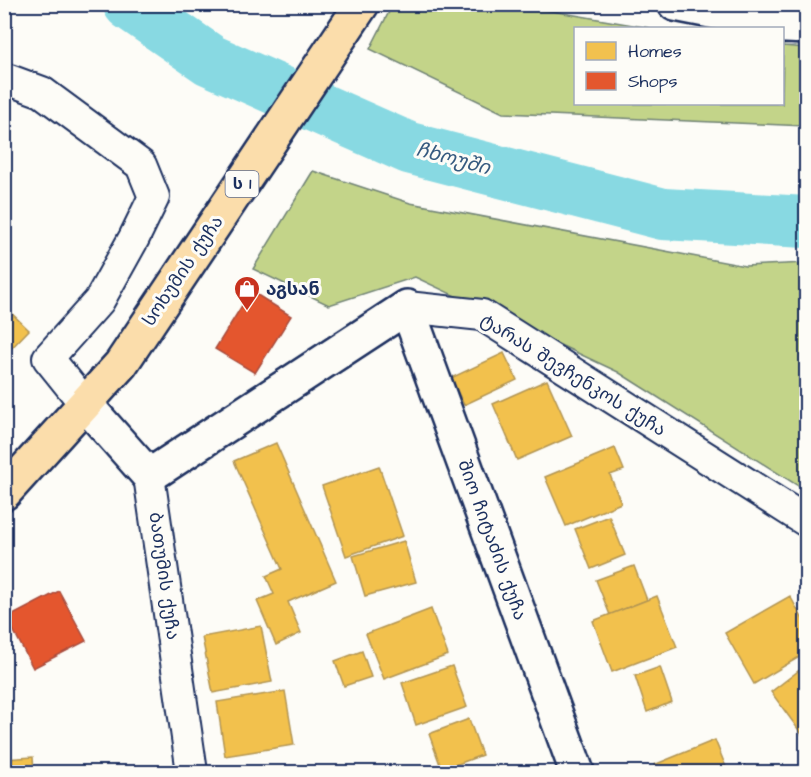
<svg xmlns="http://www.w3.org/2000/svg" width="811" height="777" font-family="'Architects Daughter','Noto Sans Georgian',sans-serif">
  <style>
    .green { fill: #c3d489; stroke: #6f8274; stroke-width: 1.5 }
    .homes { fill: #f2c14e; stroke: #b29553; stroke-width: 1.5 }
    .shops { fill: #e4572e; stroke: #a84b3c; stroke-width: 1.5 }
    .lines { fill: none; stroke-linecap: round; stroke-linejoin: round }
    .river { stroke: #88d9e2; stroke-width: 52 }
    .minor-casing { stroke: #1b2f5e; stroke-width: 34 }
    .tertiary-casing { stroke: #1b2f5e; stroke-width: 38 }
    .trunk-casing { stroke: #1b2f5e; stroke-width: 38 }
    .minor { stroke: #fdfcf7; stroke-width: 30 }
    .tertiary { stroke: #fdfcf7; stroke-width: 33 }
    .trunk { stroke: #fbddab; stroke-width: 33 }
    .labels { text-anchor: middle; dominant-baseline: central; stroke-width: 6; stroke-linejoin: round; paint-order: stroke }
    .shield { fill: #fdfcf7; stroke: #5f6c8c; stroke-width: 1.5 }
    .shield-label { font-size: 16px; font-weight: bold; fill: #1b2f5e }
    .street-label { font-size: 18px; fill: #1b2f5e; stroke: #fdfcf7 }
    .poi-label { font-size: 18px; font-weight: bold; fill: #1b2f5e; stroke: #fdfcf7; text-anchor: start }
    .water-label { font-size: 20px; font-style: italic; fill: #365a7f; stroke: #fdfcf7 }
  </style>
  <rect width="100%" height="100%" fill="#fdfcf7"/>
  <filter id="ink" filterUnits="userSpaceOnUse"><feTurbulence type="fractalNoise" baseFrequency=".0167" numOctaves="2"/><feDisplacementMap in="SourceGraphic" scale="12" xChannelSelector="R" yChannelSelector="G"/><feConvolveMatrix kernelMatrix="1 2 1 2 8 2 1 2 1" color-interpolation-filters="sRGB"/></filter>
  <g filter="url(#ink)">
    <g class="green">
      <path d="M 393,4 L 517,5 L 650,28 L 576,28 L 576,104 L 782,104 L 783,46 L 806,48 L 806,126 L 503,113 L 370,49 Z"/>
      <path d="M 313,171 L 410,203 L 745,266 L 806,263 L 806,491 L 618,372 L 415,277 L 329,305 L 253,269 Z"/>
    </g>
    <g class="homes">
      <path d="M 4,306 L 29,330 L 4,356 Z"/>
      <path d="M 504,353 L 517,380 L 464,405 L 451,378 Z"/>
      <path d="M 547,380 L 572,436 L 517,460 L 493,404 Z"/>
      <path d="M 276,443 L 336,581 L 288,602 L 301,633 L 276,645 L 257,601 L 274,594 L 266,576 L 282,569 L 234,461 Z"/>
      <path d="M 615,448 L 624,470 L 610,475 L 621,503 L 566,526 L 545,477 Z"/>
      <path d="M 379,466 L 403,536 L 346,556 L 322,486 Z"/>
      <path d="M 609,516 L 625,555 L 591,569 L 575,529 Z"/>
      <path d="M 404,541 L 416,582 L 365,596 L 353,556 Z"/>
      <path d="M 634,566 L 647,600 L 610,615 L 596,580 Z"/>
      <path d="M 657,596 L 677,647 L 612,672 L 593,621 Z"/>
      <path d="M 790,596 L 806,625 L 806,653 L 754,684 L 725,633 Z"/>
      <path d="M 431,609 L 448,655 L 384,679 L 366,634 Z"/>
      <path d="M 261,626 L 272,682 L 213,693 L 202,637 Z"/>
      <path d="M 362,651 L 371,677 L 344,686 L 335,661 Z"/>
      <path d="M 806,665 L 806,740 L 771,692 Z"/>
      <path d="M 452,666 L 467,707 L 416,725 L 402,683 Z"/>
      <path d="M 660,667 L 672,702 L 647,712 L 635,676 Z"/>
      <path d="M 285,691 L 294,745 L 225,756 L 217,702 Z"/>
      <path d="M 469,719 L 482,755 L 442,770 L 429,734 Z"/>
      <path d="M 715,740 L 728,772 L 657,772 L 654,765 Z"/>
      <path d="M 33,757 L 34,772 L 4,772 L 4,759 Z"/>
    </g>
    <g class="shops">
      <path d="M 251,291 L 291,316 L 255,373 L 215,349 Z"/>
      <path d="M 59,591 L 86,641 L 33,668 L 7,618 Z"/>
    </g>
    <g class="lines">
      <path class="river" d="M 129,4 L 210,60 L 409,148 L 663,214 L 806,222"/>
      <defs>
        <g id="minor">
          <path d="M 4,78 L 42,92 L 141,165 L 154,197 L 134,238 L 99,301 L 48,358 L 85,404"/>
          <path d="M 407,307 L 482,315 L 806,521"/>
          <path d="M 149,476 L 192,772"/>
        </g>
        <g id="tertiary">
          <path d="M 675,4 L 786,26 L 806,27"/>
          <path d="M 85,404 L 149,476 L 407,307 L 577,772"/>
        </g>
        <path id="trunk" d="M 4,493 L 121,364 L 362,4"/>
      </defs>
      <use href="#minor" class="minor-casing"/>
      <use href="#tertiary" class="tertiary-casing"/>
      <use href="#trunk" class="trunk-casing"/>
      <use href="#minor" class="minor"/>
      <use href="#tertiary" class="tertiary"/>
      <use href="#trunk" class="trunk"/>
    </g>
  </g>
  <defs>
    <symbol id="shop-pin" viewBox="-11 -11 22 30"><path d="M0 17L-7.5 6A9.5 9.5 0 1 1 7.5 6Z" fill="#c8321e" stroke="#fdfcf7"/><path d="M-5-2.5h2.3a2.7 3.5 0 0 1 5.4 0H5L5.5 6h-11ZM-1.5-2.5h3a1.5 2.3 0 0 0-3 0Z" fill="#fff"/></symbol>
  </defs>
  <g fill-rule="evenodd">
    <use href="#shop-pin" x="232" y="274" width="30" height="40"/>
  </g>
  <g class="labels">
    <rect class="shield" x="225.5" y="171" width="33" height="26" rx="4.5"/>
    <g class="shield-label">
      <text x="242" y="184">ს 1</text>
    </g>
    <g class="street-label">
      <text transform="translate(183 271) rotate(-56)">სოხუმის ქუჩა</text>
      <text transform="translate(573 375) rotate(32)">ტარას შევჩენკოს ქუჩა</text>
      <text transform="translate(492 540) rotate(70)">შიო ჩიტაძის ქუჩა</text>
      <text transform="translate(164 576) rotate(82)">ბათუმის ქუჩა</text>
    </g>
    <g class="poi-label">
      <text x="266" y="289">აგსან</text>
    </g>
    <g class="water-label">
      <text transform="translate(453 159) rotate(15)">ჩხოუში</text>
    </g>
  </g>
  <rect width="811" height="777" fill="none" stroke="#fdfcf7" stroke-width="24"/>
  <rect x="12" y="12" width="787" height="753" fill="none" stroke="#1b2f5e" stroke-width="2" filter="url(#ink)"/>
  <rect x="574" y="27" width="210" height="78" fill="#fdfcf7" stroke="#a3aaba" stroke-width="1.5"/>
  <rect x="586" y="42" width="30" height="18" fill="#f2c14e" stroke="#a3aaba" stroke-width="1.5"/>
  <text x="628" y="57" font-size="18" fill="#1b2f5e">Homes</text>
  <rect x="586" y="72" width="30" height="18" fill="#e4572e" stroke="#a3aaba" stroke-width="1.5"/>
  <text x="628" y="87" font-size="18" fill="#1b2f5e">Shops</text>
</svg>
